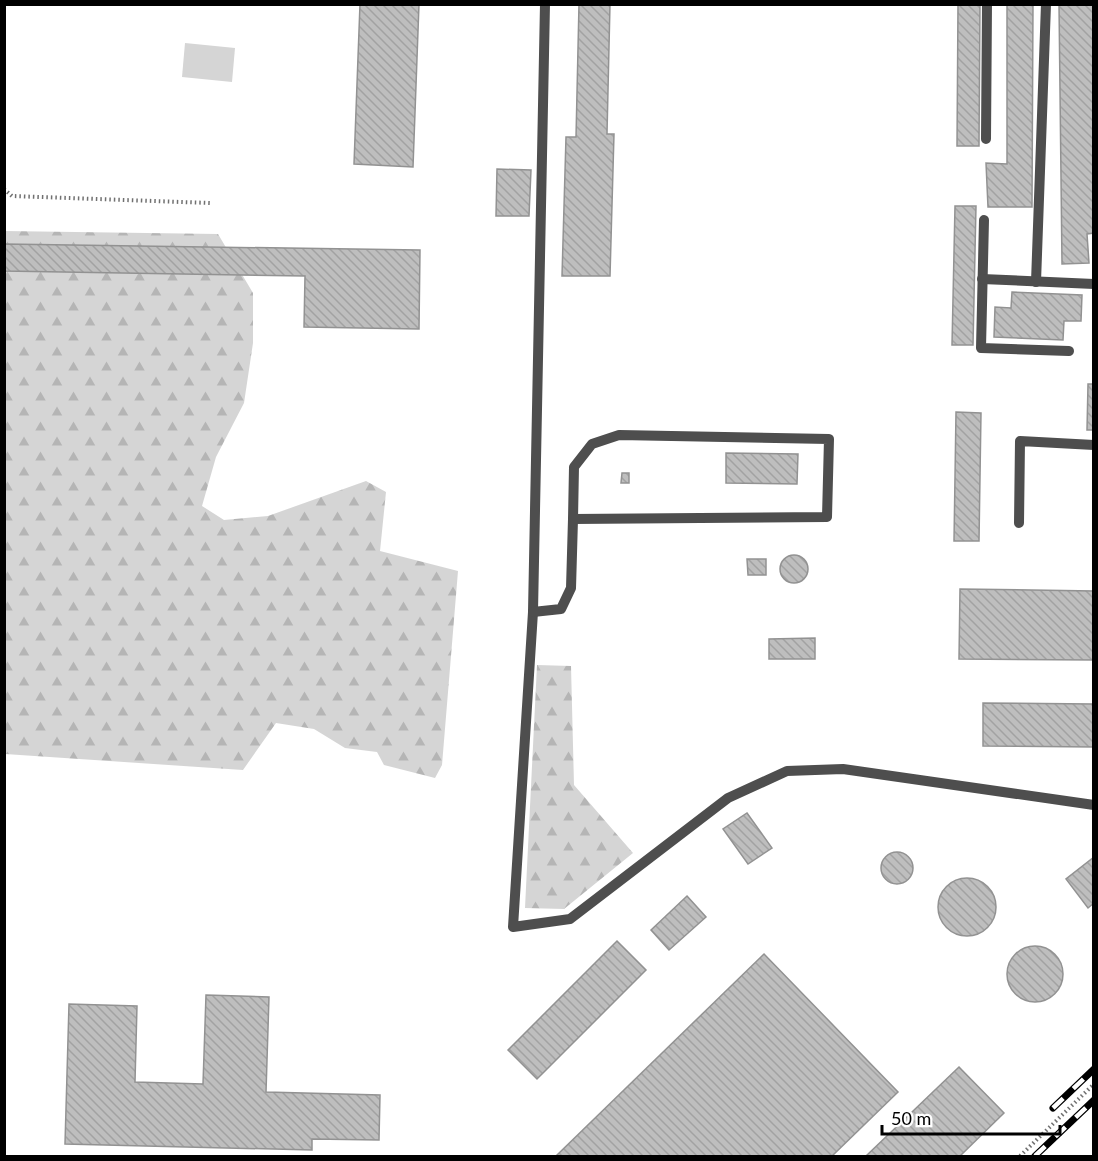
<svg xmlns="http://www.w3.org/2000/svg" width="1098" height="1161" font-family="Lato,sans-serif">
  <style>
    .green { fill: #d5d5d5 }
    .forest { fill: url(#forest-firs) }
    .building { fill: url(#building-back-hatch); stroke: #929292; stroke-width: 1.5 }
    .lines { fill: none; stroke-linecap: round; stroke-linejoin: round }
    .path { stroke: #707070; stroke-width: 4; stroke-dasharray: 1.5 3; stroke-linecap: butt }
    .service { stroke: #4e4e4e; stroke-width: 10 }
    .rail-casing { stroke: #000; stroke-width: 7 }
    .rail { stroke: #fff; stroke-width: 4.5; stroke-dasharray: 14; stroke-linecap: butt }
  </style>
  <defs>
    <pattern id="forest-firs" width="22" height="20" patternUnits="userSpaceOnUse" patternTransform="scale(1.5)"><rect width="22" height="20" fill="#d5d5d5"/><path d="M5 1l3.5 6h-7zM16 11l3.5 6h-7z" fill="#b5b5b5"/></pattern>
    <pattern id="building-back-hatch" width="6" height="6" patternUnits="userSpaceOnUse" patternTransform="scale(1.5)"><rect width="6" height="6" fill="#bebebe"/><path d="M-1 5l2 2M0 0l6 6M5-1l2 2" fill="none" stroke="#a2a2a2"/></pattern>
  </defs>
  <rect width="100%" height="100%" fill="#fff"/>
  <path class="green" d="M 185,43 L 235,48 L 232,82 L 182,77 Z"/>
  <g class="forest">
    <path d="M 4,231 L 218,234 L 253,293 L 253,343 L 244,403 L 216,457 L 202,506 L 224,520 L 268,516 L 366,481 L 386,492 L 380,551 L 458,571 L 442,765 L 435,778 L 384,765 L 377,752 L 345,748 L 314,729 L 276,723 L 243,770 L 5,754 Z"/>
    <path d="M 537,665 L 571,666 L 574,785 L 633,853 L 564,909 L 525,908 Z"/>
  </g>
  <g class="building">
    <path d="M 360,4 L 419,4 L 413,167 L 354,164 Z"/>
    <path d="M 579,4 L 610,4 L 607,134 L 614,134 L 610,276 L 562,276 L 566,137 L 576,137 Z"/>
    <path d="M 958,4 L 980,4 L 979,146 L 957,146 Z"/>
    <path d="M 1007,4 L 1033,4 L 1032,207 L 988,207 L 986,163 L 1007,164 Z"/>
    <path d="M 1059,4 L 1094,4 L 1094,233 L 1087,234 L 1089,263 L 1062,264 Z"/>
    <path d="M 497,169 L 531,170 L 529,216 L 496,216 Z"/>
    <path d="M 955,206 L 976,206 L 973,345 L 952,345 Z"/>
    <path d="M 4,244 L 420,250 L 419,329 L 304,327 L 305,276 L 4,271 Z"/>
    <path d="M 1012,292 L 1082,295 L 1081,321 L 1064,321 L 1063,340 L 994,337 L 995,307 L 1011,308 Z"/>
    <path d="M 1088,384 L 1094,384 L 1094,430 L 1087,430 Z"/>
    <path d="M 956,412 L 981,413 L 979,541 L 954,541 Z"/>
    <path d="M 726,453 L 798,454 L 797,484 L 726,483 Z"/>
    <path d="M 622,473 L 629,473 L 629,483 L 621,483 Z"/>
    <circle cx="794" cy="569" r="14"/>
    <path d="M 747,559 L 766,559 L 766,575 L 748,575 Z"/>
    <path d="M 960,589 L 1094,591 L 1094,660 L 959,659 Z"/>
    <path d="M 815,638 L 815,659 L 769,659 L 769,639 Z"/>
    <path d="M 983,703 L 1094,704 L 1094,747 L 983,746 Z"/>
    <path d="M 747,813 L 772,848 L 748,864 L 723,829 Z"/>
    <circle cx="897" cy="868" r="16"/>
    <path d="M 1094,857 L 1094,903 L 1088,908 L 1066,879 Z"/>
    <circle cx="967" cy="907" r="29"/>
    <path d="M 687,896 L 706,917 L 669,950 L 651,930 Z"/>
    <path d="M 617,941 L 646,970 L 537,1079 L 508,1050 Z"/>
    <circle cx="1035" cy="974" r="28"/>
    <path d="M 764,954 L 898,1092 L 832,1156 L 556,1156 Z"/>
    <path d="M 206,995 L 269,997 L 266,1092 L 380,1095 L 379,1140 L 312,1139 L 312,1150 L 65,1144 L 69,1004 L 137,1006 L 135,1082 L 203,1084 Z"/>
    <path d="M 959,1067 L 1004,1113 L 960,1156 L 866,1156 Z"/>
  </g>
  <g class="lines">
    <g class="path">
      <path d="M 4,189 L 12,196 L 210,203"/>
      <path d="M 1020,1156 L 1094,1084"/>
    </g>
    <g class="service">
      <path d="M 545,4 L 533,612 L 513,927 L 570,919 L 728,798 L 787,771 L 843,769 L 1094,805"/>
      <path d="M 986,139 L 987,4"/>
      <path d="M 984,220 L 981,348 L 1069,351"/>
      <path d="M 982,279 L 1094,284"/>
      <path d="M 1036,282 L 1046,4"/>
      <path d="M 1019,523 L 1020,441 L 1094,445"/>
      <path d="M 533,612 L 561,609 L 571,588 L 573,519 L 827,517 L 829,439 L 619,435 L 592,444 L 574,467 L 573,519"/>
    </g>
    <defs>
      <g id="rail">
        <path d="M 1053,1108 L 1094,1069"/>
        <path d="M 1035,1156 L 1094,1100"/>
      </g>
    </defs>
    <use href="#rail" class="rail-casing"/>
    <use href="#rail" class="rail"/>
  </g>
  <rect width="1098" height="1161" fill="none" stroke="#000000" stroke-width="12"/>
  <path d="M882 1125v9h178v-9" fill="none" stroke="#000000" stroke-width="3"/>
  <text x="891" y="1125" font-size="18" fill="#000000" stroke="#ffffff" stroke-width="4.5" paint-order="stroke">50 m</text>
</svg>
